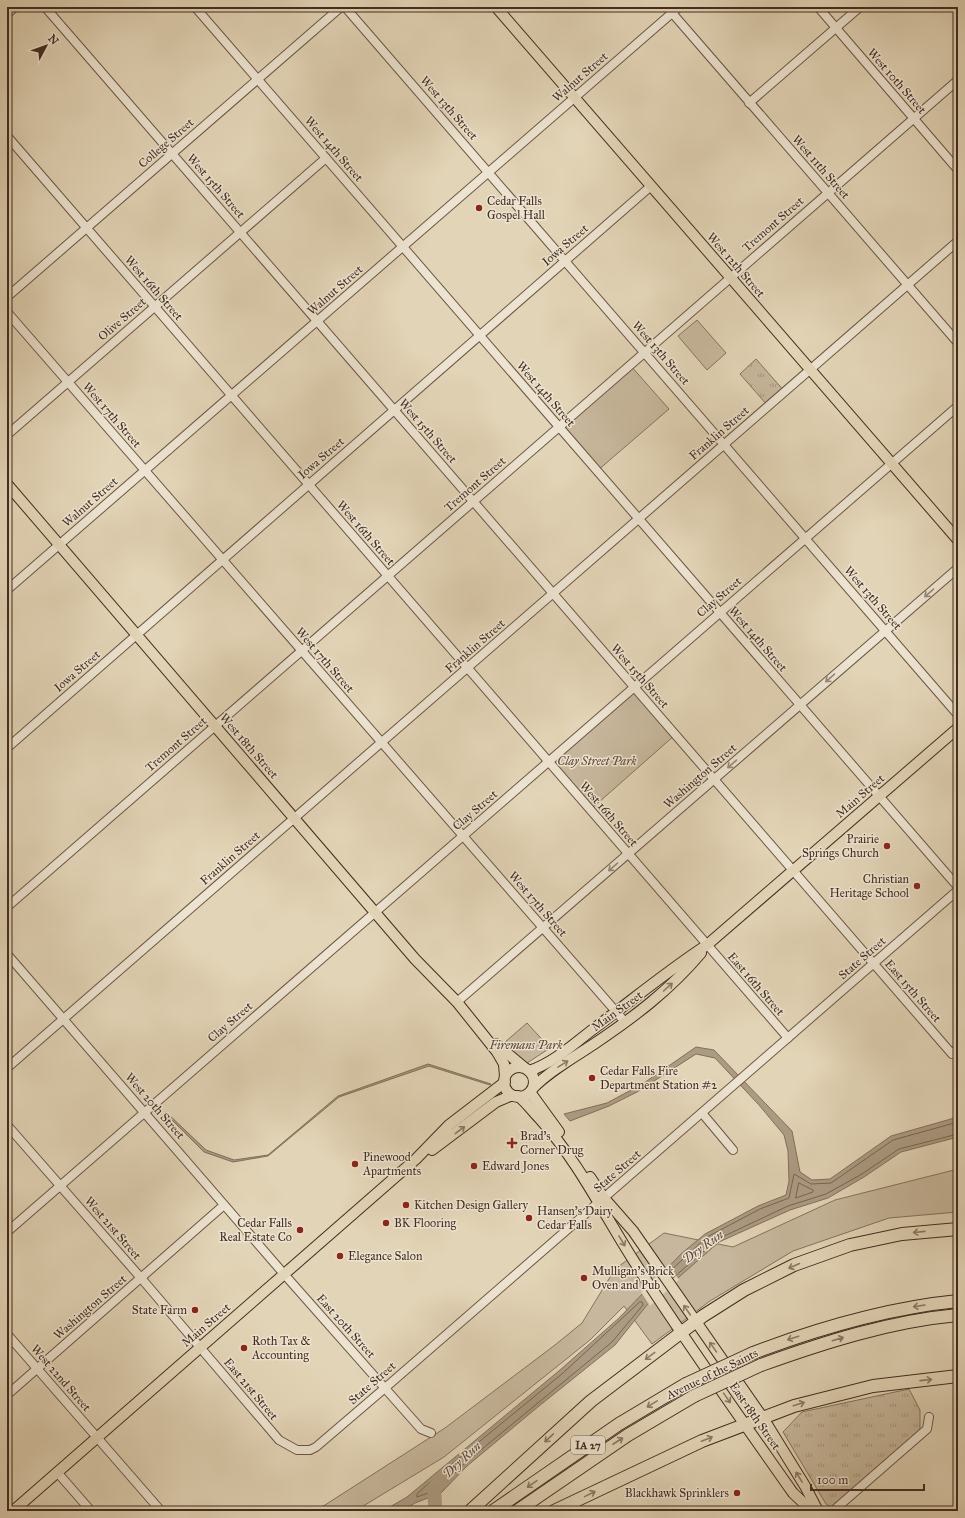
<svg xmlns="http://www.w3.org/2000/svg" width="965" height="1518" font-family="'IM FELL Great Primer',serif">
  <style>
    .grass { fill: url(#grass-tufts); stroke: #85725e }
    .green { fill: #c7b79c; stroke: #85725e }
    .water { fill: #ac9b83; stroke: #826f5b }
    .pier { fill: #e2d4b6 }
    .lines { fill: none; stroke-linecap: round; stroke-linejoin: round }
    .shore { stroke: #786452; stroke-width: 1 }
    .river { stroke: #ac9b83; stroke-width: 14 }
    .minor-casing { stroke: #6b5646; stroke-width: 10 }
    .major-casing { stroke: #432c20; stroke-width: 12 }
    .highway-casing { stroke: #432c20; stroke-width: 14 }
    .minor { stroke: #ece3d0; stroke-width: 8 }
    .major { stroke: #e2d4b6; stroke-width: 10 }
    .highway { stroke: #e2d4b6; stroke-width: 12 }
    .highway-bridge-casing { stroke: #432c20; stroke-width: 14; stroke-linecap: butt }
    .highway-bridge { stroke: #e2d4b6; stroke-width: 12 }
    .oneway { stroke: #988878 }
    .oneway2 { stroke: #8b7864 }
    .poi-dot { fill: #8f2418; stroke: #ece3d0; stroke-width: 1.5 }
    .labels { text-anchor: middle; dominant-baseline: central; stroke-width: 3; stroke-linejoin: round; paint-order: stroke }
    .shield { fill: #ece3d0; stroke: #766355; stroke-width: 1 }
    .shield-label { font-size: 11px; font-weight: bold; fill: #432c20 }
    .street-label { font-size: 12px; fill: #432c20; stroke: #ece3d0 }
    .poi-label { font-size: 12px; fill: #432c20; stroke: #ece3d0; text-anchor: start }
    .park-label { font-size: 12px; font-style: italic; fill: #5d4839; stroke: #ece3d0 }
    .water-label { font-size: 13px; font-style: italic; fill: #5d4839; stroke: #ece3d0 }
  </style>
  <defs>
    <pattern id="grass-tufts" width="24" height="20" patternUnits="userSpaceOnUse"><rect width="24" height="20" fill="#c7b79c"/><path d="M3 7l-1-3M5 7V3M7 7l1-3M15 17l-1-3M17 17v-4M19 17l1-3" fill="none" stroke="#a3957f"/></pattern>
  </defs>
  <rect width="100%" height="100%" fill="#e2d4b6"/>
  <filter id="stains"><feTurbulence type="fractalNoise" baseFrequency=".005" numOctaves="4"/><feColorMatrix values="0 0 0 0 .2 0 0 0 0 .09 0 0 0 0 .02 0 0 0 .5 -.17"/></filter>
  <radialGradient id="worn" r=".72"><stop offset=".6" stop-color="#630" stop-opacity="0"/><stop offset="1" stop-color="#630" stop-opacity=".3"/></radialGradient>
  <g class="grass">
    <path d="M 756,359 L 785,392 L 768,406 L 740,374 Z"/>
    <path d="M 909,1389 L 920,1410 L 920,1435 L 835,1509 L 826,1504 L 783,1432 L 802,1412 Z"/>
  </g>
  <g class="green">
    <path d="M 697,320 L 726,353 L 707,370 L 678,336 Z"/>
    <path d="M 630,365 L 669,409 L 597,471 L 559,427 Z"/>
    <path d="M 634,688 L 675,735 L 590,810 L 548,762 Z"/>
    <path d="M 527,1023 L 550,1048 L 524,1065 L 504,1043 Z"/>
    <path d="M 958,1169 L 958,1212 L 889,1218 L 793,1251 L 710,1301 L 652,1344 L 624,1306 L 590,1340 L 444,1457 L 355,1511 L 311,1511 L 325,1505 L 445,1428 L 555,1345 L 582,1323 L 615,1269 L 664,1233 L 733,1247 L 835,1200 Z"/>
  </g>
  <g class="water">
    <path d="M 696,1047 L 714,1050 L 792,1131 L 800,1172 L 812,1180 L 830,1179 L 891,1136 L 958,1117 L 958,1137 L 901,1152 L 864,1177 L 828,1198 L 790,1210 L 719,1242 L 647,1305 L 615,1345 L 539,1406 L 467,1466 L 441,1493 L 415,1503 L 402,1511 L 383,1511 L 407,1497 L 560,1370 L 619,1318 L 681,1254 L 705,1234 L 758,1206 L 786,1195 L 789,1181 L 788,1151 L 784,1135 L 759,1105 L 715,1058 L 696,1054 L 637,1092 L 609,1106 L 570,1121 L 564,1114 L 607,1103 L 644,1083 Z"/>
    <path d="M 428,1064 L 491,1084 L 490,1085 L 429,1066 L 339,1097 L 268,1156 L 233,1162 L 204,1152 L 165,1113 L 166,1112 L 206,1150 L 234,1160 L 268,1155 L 338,1096 Z"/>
  </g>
  <path class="pier" d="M 669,1264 L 679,1280 L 650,1306 L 641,1292 Z"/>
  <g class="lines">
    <g class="shore">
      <path d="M 799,1183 L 813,1190 L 813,1192 L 796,1198 Z"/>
      <path d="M 669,1272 L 707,1237 L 760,1209 L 789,1198 L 794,1174 L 811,1184 L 831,1183 L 893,1140 L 958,1122"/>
      <path d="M 673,1278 L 718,1239 L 788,1206 L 826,1194 L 862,1174 L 899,1149 L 958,1134"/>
      <path d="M 640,1302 L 642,1302 L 643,1305 L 612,1342 L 465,1463 L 439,1489 L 417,1497 L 417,1494 L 430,1482 L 563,1373 Z"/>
    </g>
    <path class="river" d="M 435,1504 L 434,1488 L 441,1479"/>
    <defs>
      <g id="minor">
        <path d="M 45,7 L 952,1054 L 958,1048"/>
        <path d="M 195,7 L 958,887"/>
        <path d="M 345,7 L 958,715"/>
        <path d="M 667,7 L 958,343"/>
        <path d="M 818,7 L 958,170"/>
        <path d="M 7,14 L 15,7"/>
        <path d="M 749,103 L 860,7"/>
        <path d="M 7,136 L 788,1038"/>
        <path d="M 7,297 L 341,7"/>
        <path d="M 7,312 L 625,1022"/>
        <path d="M 7,435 L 326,158"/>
        <path d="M 7,590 L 679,7"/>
        <path d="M 7,748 L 651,186"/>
        <path d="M 7,907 L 958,80"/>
        <path d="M 7,954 L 284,1274 L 421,1429 L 431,1433"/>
        <path d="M 457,1002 L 958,568"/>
        <path d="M 7,1068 L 958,241"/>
        <path d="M 702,1113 L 733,1150"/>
        <path d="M 7,1125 L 141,1278 L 279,1440 L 297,1450 L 310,1450 L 316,1447 L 385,1388 L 958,890"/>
        <path d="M 7,1232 L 958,406"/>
        <path d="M 7,1334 L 161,1511"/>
        <path d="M 7,1395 L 224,1205"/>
        <path d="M 57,1472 L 91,1511"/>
        <path d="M 833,1511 L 927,1429 L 929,1417"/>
      </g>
      <g id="major">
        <path d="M 496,7 L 958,540"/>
        <path d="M 7,484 L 415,959 L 457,1002 L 497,1052 L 504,1064 L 505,1077"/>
        <path d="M 496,1044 L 525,1068"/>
        <circle cx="519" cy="1082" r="15"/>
        <path d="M 529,1071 C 556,1062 578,1040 600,1024 C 636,997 670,969 707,945 L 958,728"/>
        <path d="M 533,1088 C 551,1070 573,1058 594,1044 C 634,1017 670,990 701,953"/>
        <path d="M 530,1092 L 559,1132"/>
        <path d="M 518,1096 C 526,1102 532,1111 539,1118 C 580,1163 606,1219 639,1269 C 688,1345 741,1419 793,1493 L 812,1511"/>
        <path d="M 432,1150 L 496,1102 L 510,1096 L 516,1096"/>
        <path d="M 590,1177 L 604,1198 L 633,1231 L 763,1418 L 805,1486 L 818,1511"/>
        <path d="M 13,1511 L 416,1159 L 449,1125 L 505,1082"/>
      </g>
      <g id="highway">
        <path d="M 753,1353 C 819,1328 887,1308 958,1301"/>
        <path d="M 761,1365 C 825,1342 891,1321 958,1315"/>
        <path d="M 470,1511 L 591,1401 L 703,1316 L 744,1290 L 794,1265 L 850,1245 L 902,1234 L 958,1229"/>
        <path d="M 493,1511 L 619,1424 L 686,1384"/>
        <path d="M 517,1511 L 628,1435 L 694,1396"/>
        <path d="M 554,1511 L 702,1441 L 794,1406 L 873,1386 L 958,1376"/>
      </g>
    </defs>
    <use href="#minor" class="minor-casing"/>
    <use href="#major" class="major-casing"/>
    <use href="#highway" class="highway-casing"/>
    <use href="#minor" class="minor"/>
    <use href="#major" class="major"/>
    <use href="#highway" class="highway"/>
    <defs>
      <g id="highway-bridge">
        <path d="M 686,1384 L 753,1353"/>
        <path d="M 694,1396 L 761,1365"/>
      </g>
    </defs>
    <use href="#highway-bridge" class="highway-bridge-casing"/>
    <use href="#highway-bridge" class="highway-bridge"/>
  </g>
  <defs><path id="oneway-shaft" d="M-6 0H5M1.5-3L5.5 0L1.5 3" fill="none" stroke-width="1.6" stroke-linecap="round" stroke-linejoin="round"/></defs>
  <g class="oneway">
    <use href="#oneway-shaft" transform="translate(929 593) rotate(139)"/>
    <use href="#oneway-shaft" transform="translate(830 678) rotate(139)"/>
    <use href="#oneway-shaft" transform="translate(732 764) rotate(139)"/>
    <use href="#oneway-shaft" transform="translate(613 867) rotate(139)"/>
  </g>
  <g class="oneway2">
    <use href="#oneway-shaft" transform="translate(668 987) rotate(-42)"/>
    <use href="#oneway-shaft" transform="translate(563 1064) rotate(-32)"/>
    <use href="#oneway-shaft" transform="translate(460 1130) rotate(-37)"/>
    <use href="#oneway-shaft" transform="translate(919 1232) rotate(174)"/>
    <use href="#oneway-shaft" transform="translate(622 1241) rotate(59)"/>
    <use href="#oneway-shaft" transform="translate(794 1266) rotate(156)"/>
    <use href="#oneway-shaft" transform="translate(919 1306) rotate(171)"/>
    <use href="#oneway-shaft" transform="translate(687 1310) rotate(-124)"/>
    <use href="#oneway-shaft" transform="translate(793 1338) rotate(162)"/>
    <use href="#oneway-shaft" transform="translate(838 1339) rotate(-16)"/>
    <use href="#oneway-shaft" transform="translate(713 1347) rotate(-125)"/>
    <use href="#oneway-shaft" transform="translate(650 1356) rotate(144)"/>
    <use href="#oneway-shaft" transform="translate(926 1380) rotate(-6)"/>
    <use href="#oneway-shaft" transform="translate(727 1398) rotate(55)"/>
    <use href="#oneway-shaft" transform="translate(652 1404) rotate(149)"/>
    <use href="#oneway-shaft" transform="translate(799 1404) rotate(-17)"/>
    <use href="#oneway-shaft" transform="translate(549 1438) rotate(137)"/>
    <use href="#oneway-shaft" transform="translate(707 1439) rotate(-21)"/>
    <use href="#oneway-shaft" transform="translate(618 1441) rotate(-33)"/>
    <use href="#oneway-shaft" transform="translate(799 1477) rotate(-122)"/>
    <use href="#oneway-shaft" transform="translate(532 1484) rotate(145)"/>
    <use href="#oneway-shaft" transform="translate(590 1494) rotate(-26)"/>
  </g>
  <g class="poi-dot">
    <circle cx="479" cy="208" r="4"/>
    <circle cx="887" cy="846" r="4"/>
    <circle cx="917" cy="886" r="4"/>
    <circle cx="592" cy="1078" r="4"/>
    <path d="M510 1137h4v4h4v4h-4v4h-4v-4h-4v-4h4z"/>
    <circle cx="355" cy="1164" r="4"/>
    <circle cx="474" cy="1166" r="4"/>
    <circle cx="406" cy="1205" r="4"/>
    <circle cx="529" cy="1218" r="4"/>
    <circle cx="386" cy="1223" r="4"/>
    <circle cx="300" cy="1230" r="4"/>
    <circle cx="340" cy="1256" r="4"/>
    <circle cx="584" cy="1278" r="4"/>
    <circle cx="195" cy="1310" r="4"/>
    <circle cx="244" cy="1348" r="4"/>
    <circle cx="737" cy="1493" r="4"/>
  </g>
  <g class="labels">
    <rect class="shield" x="571" y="1436" width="34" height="18" rx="3"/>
    <g class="shield-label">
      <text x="588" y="1445">IA 27</text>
    </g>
    <g class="street-label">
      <text transform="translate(580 77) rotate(-41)">Walnut Street</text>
      <text transform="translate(897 81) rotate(49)">West 10th Street</text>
      <text transform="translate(449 108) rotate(49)">West 13th Street</text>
      <text transform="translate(166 143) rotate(-41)">College Street</text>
      <text transform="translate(334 149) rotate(49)">West 14th Street</text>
      <text transform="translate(821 167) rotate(49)">West 11th Street</text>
      <text transform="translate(216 186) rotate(49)">West 15th Street</text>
      <text transform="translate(773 224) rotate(-41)">Tremont Street</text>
      <text transform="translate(565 245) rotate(-41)">Iowa Street</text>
      <text transform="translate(736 265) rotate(49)">West 12th Street</text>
      <text transform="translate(154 288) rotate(49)">West 16th Street</text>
      <text transform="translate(335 290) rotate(-41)">Walnut Street</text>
      <text transform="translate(122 319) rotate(-41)">Olive Street</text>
      <text transform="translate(661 353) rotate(49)">West 13th Street</text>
      <text transform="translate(546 394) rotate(49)">West 14th Street</text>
      <text transform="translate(112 415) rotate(49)">West 17th Street</text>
      <text transform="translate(428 431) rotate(49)">West 15th Street</text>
      <text transform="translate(719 433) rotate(-41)">Franklin Street</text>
      <text transform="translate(321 458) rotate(-41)">Iowa Street</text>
      <text transform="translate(475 484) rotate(-41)">Tremont Street</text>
      <text transform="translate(90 502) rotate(-41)">Walnut Street</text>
      <text transform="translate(366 533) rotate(49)">West 16th Street</text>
      <text transform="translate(719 597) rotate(-41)">Clay Street</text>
      <text transform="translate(873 598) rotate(49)">West 13th Street</text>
      <text transform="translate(758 639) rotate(49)">West 14th Street</text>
      <text transform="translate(475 646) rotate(-41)">Franklin Street</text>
      <text transform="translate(325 660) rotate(49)">West 17th Street</text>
      <text transform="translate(77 671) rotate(-41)">Iowa Street</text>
      <text transform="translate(640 676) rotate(49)">West 15th Street</text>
      <text transform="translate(176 744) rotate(-41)">Tremont Street</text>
      <text transform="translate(249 746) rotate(49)">West 18th Street</text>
      <text transform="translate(700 776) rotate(-41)">Washington Street</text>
      <text transform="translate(860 796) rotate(-41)">Main Street</text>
      <text transform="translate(475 810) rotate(-41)">Clay Street</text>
      <text transform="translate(609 814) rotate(49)">West 16th Street</text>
      <text transform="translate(230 858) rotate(-41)">Franklin Street</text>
      <text transform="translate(538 904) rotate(49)">West 17th Street</text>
      <text transform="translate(862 958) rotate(-41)">State Street</text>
      <text transform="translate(756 984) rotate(49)">East 16th Street</text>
      <text transform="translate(913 991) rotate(49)">East 15th Street</text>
      <text transform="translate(617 1011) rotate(-36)">Main Street</text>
      <text transform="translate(230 1022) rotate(-41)">Clay Street</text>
      <text transform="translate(155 1106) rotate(49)">West 20th Street</text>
      <text transform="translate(617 1171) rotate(-41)">State Street</text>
      <text transform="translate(113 1228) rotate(49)">West 21st Street</text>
      <text transform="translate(90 1307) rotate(-41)">Washington Street</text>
      <text transform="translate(206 1325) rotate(-41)">Main Street</text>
      <text transform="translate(346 1326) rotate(48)">East 20th Street</text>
      <text transform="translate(712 1374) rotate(-26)">Avenue of the Saints</text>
      <text transform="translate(61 1378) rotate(49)">West 22nd Street</text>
      <text transform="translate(372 1383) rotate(-41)">State Street</text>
      <text transform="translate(251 1389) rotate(50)">East 21st Street</text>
      <text transform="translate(755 1416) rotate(55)">East 18th Street</text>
    </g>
    <g class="poi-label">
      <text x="487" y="201">Cedar Falls<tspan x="487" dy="14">Gospel Hall</tspan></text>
      <text x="879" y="839" text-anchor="end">Prairie<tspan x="879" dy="14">Springs Church</tspan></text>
      <text x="909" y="879" text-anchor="end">Christian<tspan x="909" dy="14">Heritage School</tspan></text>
      <text x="600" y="1071">Cedar Falls Fire<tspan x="600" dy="14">Department Station #2</tspan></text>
      <text x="520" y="1136">Brad's<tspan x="520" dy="14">Corner Drug</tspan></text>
      <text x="363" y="1157">Pinewood<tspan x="363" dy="14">Apartments</tspan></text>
      <text x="482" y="1166">Edward Jones</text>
      <text x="414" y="1205">Kitchen Design Gallery</text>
      <text x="537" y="1211">Hansen's Dairy<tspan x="537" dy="14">Cedar Falls</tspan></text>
      <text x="292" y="1223" text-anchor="end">Cedar Falls<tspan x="292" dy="14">Real Estate Co</tspan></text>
      <text x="394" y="1223">BK Flooring</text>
      <text x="348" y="1256">Elegance Salon</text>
      <text x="592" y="1271">Mulligan's Brick<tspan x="592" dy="14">Oven and Pub</tspan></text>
      <text x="187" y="1310" text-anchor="end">State Farm</text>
      <text x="252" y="1341">Roth Tax &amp;<tspan x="252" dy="14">Accounting</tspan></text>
      <text x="729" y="1493" text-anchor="end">Blackhawk Sprinklers</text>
    </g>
    <g class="park-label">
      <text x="597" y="761">Clay Street Park</text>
      <text x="526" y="1045">Firemans Park</text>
    </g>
    <g class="water-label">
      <text transform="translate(703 1247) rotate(-36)">Dry Run</text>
      <text transform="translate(462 1460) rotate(-43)">Dry Run</text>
    </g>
  </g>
  <rect width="965" height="1518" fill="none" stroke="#e2d4b6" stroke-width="24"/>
  <rect x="8" y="8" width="949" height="1502" fill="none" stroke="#432c20" stroke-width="2"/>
  <rect x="12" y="12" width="941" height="1494" fill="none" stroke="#432c20"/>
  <g transform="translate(46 46) rotate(49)" stroke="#ece3d0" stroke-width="3" paint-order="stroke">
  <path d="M0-3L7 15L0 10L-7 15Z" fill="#432c20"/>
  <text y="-6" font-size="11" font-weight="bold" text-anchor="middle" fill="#432c20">N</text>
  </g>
  <path d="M811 1484v6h113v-6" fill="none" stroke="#432c20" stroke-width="2"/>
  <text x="817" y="1484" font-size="12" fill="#432c20" stroke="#ece3d0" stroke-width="3" paint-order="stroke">100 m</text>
  <rect width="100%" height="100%" filter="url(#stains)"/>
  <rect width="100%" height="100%" fill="url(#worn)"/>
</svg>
